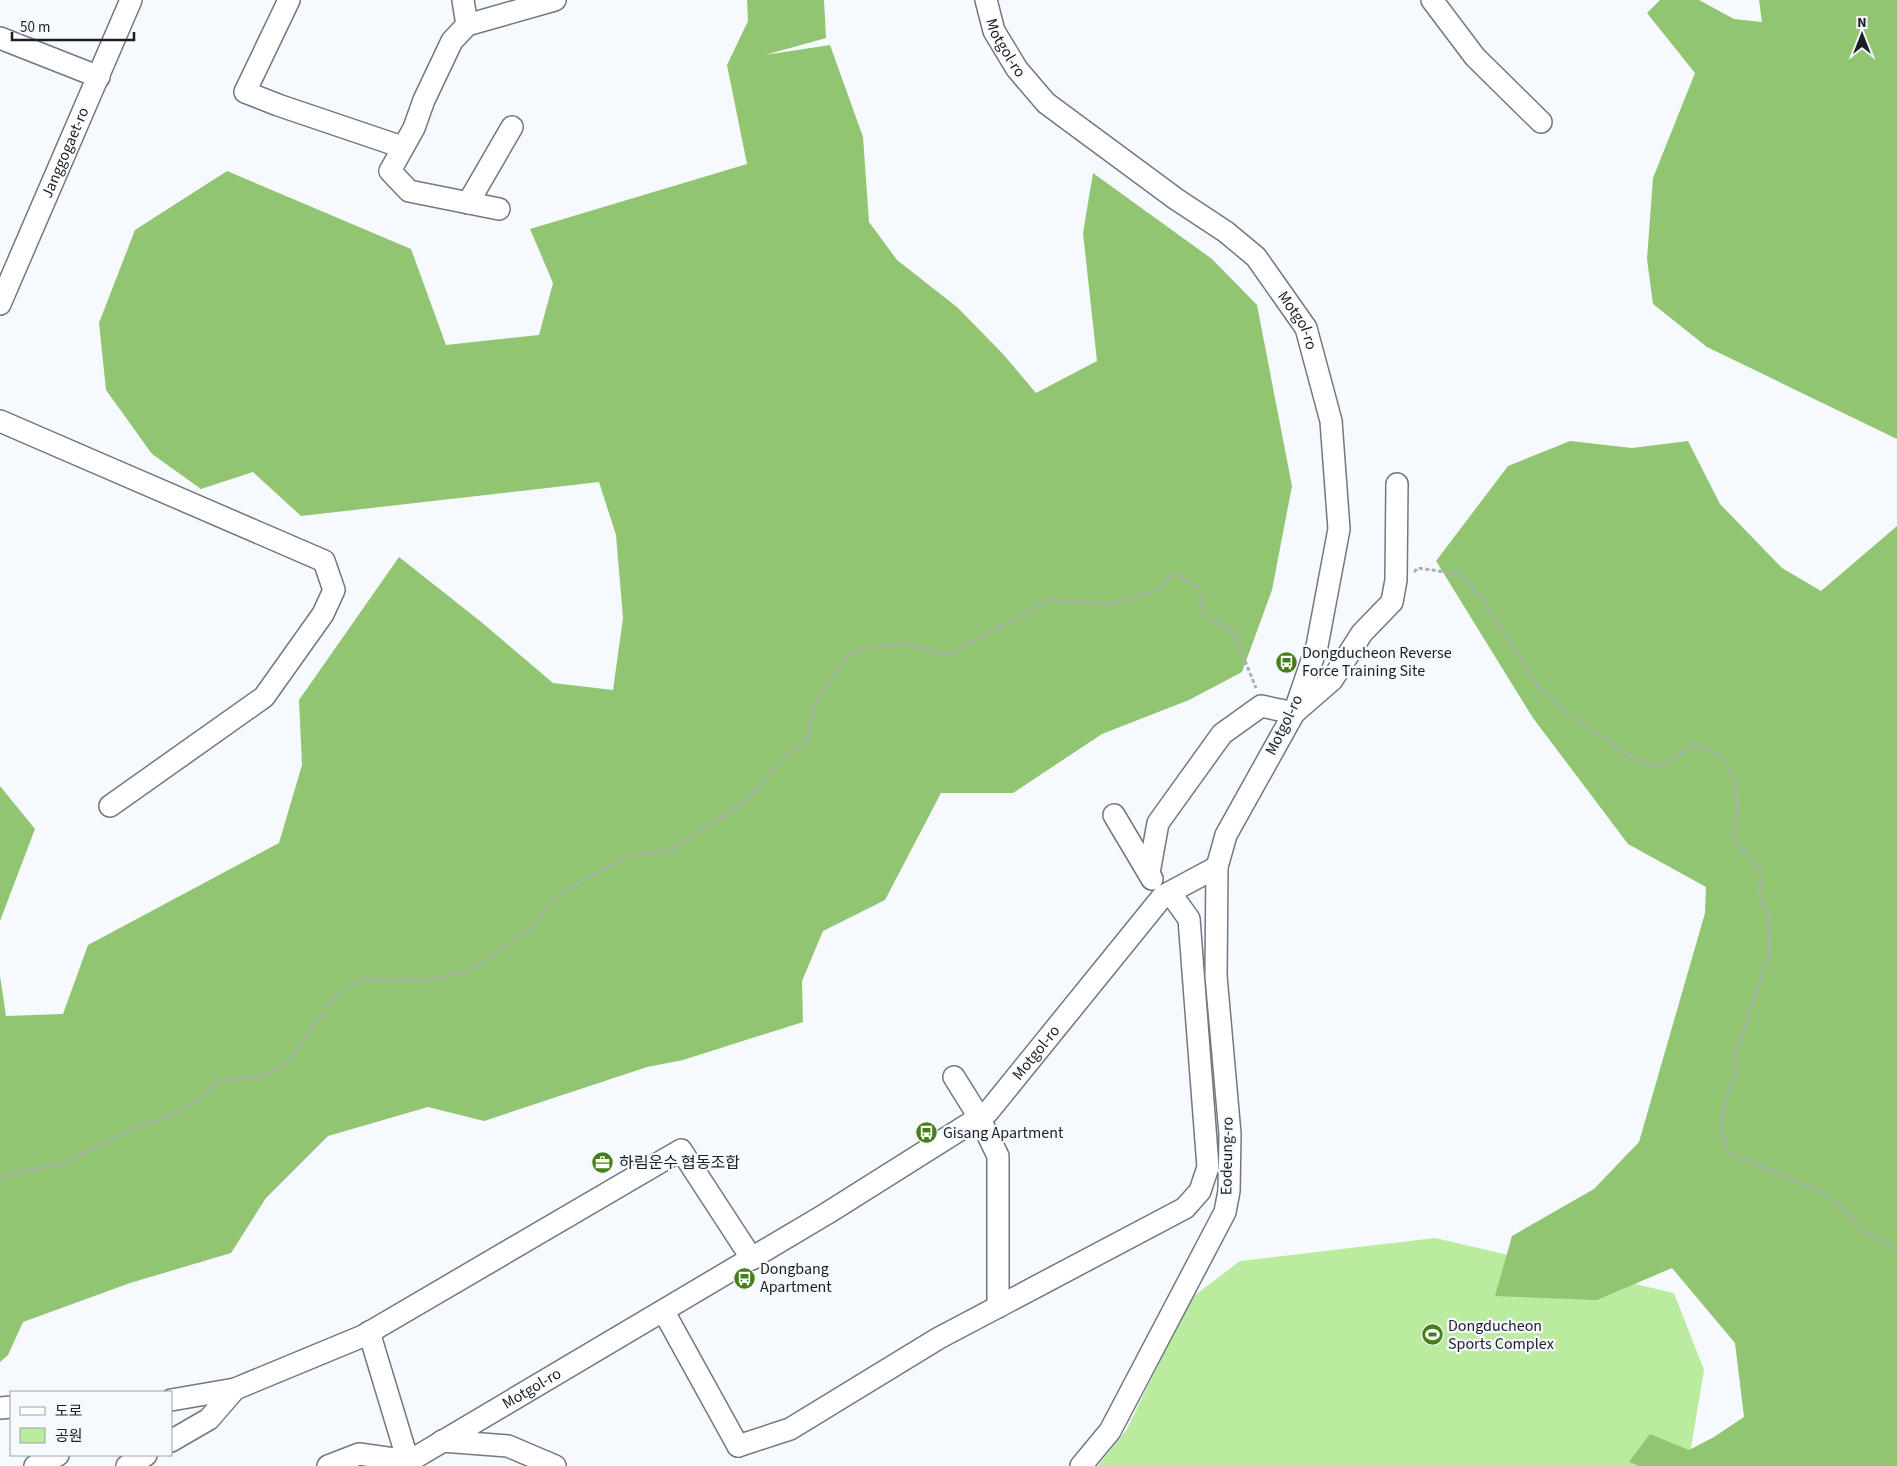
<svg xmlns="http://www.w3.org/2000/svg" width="1897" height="1466" font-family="'Source Sans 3','Noto Sans KR',sans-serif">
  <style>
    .green { fill: #bbeb9f }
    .forest { fill: #91c571 }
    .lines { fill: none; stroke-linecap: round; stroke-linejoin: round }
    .minor-casing { stroke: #717881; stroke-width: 24 }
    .path { stroke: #abaeb2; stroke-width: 3; stroke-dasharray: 4 2.5; stroke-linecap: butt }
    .minor { stroke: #fff; stroke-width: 21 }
    .labels { text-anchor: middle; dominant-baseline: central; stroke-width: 4.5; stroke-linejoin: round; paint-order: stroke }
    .street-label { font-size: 16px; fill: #1b1e22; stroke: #f6f9fd }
    .poi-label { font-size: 16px; fill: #1b1e22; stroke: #f6f9fd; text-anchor: start }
  </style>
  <rect width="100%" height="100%" fill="#f6f9fd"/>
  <path class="green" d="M 1435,1238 L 1674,1293 L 1704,1370 L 1688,1466 L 1098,1466 L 1127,1429 L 1190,1299 L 1240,1261 Z"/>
  <g class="forest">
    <path d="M 747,0 L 824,0 L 826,38 L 765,55 L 830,45 L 863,137 L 869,222 L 897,260 L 957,307 L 1003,354 L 1036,393 L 1097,361 L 1083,233 L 1093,173 L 1212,259 L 1257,305 L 1292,486 L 1272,590 L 1242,672 L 1189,700 L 1102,734 L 1013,793 L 941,793 L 885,900 L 823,931 L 802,981 L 803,1022 L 683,1060 L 647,1067 L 484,1121 L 428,1107 L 328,1136 L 266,1198 L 231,1253 L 130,1283 L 23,1322 L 8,1355 L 0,1362 L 0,976 L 6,1016 L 63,1014 L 88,945 L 279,843 L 302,765 L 299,700 L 399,557 L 480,621 L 553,683 L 613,690 L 623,618 L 616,535 L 599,482 L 301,516 L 253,472 L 201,489 L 152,454 L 106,390 L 99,323 L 135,230 L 227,171 L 411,249 L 446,345 L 539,335 L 553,283 L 530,229 L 747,164 L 727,65 L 748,21 Z"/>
    <path d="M 1660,0 L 1699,0 L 1734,19 L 1762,22 L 1759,0 L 1897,0 L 1897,439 L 1707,347 L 1653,304 L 1647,259 L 1653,178 L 1695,73 L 1647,13 Z"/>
    <path d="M 1570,441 L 1632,448 L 1688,441 L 1720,504 L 1782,568 L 1821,591 L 1897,526 L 1897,1466 L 1639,1466 L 1629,1462 L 1650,1434 L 1689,1450 L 1714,1437 L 1744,1417 L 1735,1343 L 1672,1268 L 1597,1300 L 1495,1296 L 1512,1236 L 1594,1189 L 1639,1142 L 1705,913 L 1706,887 L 1628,844 L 1533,718 L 1436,561 L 1508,466 Z"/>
    <path d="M 0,786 L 35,829 L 0,921 Z"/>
  </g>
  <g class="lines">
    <defs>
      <g id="minor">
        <path d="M 289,0 L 245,92 L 278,105 L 402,147"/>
        <path d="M 463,0 L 467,25"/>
        <path id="s1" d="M 986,0 L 994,31 L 1017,69 L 1046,103 L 1176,199 L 1226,232 L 1256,257 L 1306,328 L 1331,421 L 1339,529 L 1317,646 L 1294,713 L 1226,835 L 1217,867 L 1216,976 L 1230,1134 L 1229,1191 L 1225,1212 L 1110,1431 L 1081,1466"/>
        <path d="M 1432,0 L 1475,57 L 1541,122"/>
        <path d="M 0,38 L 99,77"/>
        <path d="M 468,203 L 512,127"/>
        <path d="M 499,209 L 409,191 L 390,171 L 414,128 L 424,100 L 452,41 L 467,25 L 555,0"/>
        <path id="s2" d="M 0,304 L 131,0"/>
        <path d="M 0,421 L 324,561 L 334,590 L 323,614 L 264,697 L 110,806"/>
        <path d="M 1114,815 L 1152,879"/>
        <path d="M 1149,873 L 1158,823 L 1222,734 L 1261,706 L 1294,713 L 1332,680 L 1362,633 L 1392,602 L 1396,580 L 1397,484"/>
        <path d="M 954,1077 L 979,1117 L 998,1156 L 998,1307"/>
        <path d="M 664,1312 L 738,1446"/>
        <path d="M 171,1400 L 235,1389"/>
        <path d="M 0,1408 L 11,1407"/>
        <path d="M 171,1441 L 209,1419 L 235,1389 L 363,1336 L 681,1150 L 752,1259"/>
        <path d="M 442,1441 L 508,1446 L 555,1466"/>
        <path d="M 738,1446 L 790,1429 L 939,1338 L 1185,1208 L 1200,1191 L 1208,1167 L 1189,919 L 1171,894"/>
        <path d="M 35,1466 L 58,1455"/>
        <path d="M 127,1466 L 146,1455"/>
        <path d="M 328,1466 L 359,1454 L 408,1461 L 369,1332"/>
        <path id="s3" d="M 401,1466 L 826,1214 L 988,1112 L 1163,896 L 1217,867"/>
      </g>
    </defs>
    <use href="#minor" class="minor-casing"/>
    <g class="path">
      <path d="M 1414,572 L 1418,568 L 1459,574 L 1483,599 L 1537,685 L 1566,712 L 1631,757 L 1658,768 L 1694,745 C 1701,748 1709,750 1716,754 C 1744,772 1737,812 1735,840 L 1761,871 L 1759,897 L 1769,915 L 1769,955 L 1735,1056 L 1735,1075 L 1726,1098 L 1721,1122 L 1726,1147 L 1732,1155 L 1823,1192 L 1843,1209 L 1865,1233 L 1887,1243 L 1897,1251"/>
      <path d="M 0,1180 L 14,1173 L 61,1164 L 134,1128 L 166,1117 L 193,1104 L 215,1082 L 264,1076 L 290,1060 L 335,996 L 361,979 L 426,980 L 465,972 L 488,959 L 531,928 L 557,895 L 626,857 L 670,850 L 732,811 L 754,792 L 783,759 L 807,741 L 814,703 L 846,658 L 862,648 L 904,643 L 948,655 L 1049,600 L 1110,604 L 1158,590 L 1173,573 L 1198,587 L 1204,616 L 1233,631 L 1256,688"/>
    </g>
    <use href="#minor" class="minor"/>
  </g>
  <defs>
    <symbol id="bus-disc" viewBox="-11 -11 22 22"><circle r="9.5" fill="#467f18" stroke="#f6f9fd"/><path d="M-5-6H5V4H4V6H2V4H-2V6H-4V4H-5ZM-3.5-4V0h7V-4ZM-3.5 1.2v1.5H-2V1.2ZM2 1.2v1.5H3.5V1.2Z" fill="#fff"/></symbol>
    <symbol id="office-disc" viewBox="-11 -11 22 22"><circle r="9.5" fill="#467f18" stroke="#f6f9fd"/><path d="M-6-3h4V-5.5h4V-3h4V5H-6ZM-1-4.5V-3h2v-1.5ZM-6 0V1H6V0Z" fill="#fff"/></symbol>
    <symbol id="stadium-disc" viewBox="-11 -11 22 22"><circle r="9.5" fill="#467f18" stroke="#f6f9fd"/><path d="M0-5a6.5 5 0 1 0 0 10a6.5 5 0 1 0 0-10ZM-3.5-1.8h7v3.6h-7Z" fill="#fff"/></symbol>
  </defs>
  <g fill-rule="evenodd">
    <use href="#bus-disc" x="1274" y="650" width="25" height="25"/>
    <use href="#bus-disc" x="914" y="1120" width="25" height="25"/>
    <use href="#office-disc" x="590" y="1150" width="25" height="25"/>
    <use href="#bus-disc" x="732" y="1266" width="25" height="25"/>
    <use href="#stadium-disc" x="1420" y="1322" width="25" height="25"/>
  </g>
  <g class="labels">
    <g class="street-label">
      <text stroke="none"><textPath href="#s1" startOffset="52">Motgol-ro</textPath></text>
      <text stroke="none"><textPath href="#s2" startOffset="165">Janggogaet-ro</textPath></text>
      <text stroke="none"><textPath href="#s1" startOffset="458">Motgol-ro</textPath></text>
      <text transform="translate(1284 725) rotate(-64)">Motgol-ro</text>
      <text stroke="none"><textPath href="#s3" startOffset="762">Motgol-ro</textPath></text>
      <text transform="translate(1227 1156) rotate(-89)">Eodeung-ro</text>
      <text stroke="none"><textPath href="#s3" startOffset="152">Motgol-ro</textPath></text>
    </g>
    <g class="poi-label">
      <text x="1302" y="653">Dongducheon Reverse<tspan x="1302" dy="18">Force Training Site</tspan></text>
      <text x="943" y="1133">Gisang Apartment</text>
      <text x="619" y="1163">하림운수 협동조합</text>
      <text x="760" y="1269">Dongbang<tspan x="760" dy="18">Apartment</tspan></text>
      <text x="1448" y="1326">Dongducheon<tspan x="1448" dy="18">Sports Complex</tspan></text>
    </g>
  </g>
  <rect x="10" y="1391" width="162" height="65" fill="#f6f9fd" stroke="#9ea1a5"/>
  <rect x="20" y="1407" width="25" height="8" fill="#ffffff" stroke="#9ea1a5"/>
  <text x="55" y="1416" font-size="15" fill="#1b1e22">도로</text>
  <rect x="20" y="1428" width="25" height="15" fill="#bbeb9f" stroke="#9ea1a5"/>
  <text x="55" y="1441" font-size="15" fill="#1b1e22">공원</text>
  <g transform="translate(1862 35)" stroke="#f6f9fd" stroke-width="4" paint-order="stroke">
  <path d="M0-4L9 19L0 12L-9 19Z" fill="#1b1e22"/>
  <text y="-8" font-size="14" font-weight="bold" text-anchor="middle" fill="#1b1e22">N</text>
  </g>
  <path d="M12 32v8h122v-8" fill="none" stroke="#1b1e22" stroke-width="2.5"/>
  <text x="20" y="32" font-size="15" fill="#1b1e22" stroke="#f6f9fd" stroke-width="4" paint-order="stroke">50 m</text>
</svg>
